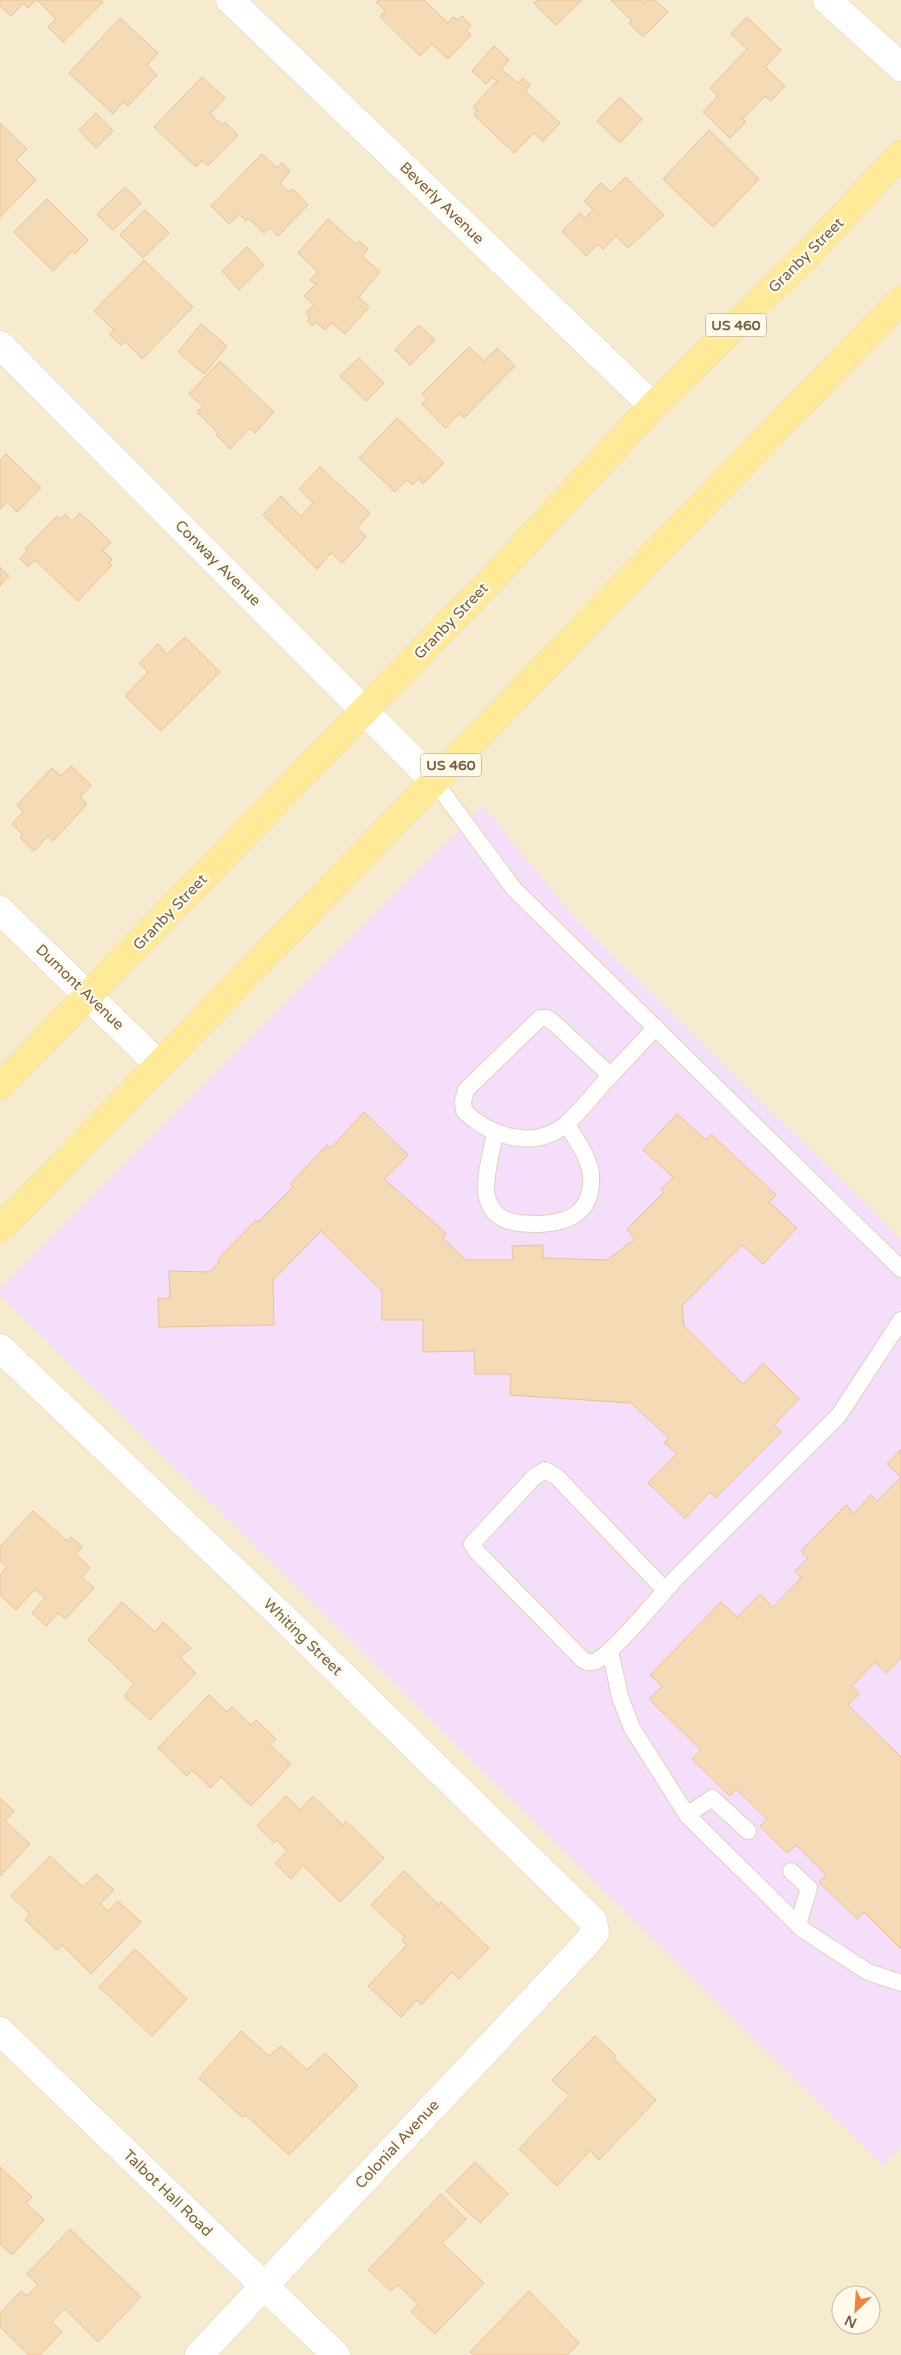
<svg xmlns="http://www.w3.org/2000/svg" width="901" height="2355" font-family="'Varela Round',sans-serif">
  <style>
    .residential { fill: #f6ebcf; fill-rule: evenodd }
    .education { fill: #f4defa }
    .building { fill: #f5dab6; stroke: #e9c395 }
    .lines { fill: none; stroke-linecap: round; stroke-linejoin: round }
    .service-casing { stroke: #e1d2b9; stroke-width: 18 }
    .minor-casing { stroke: #e1d2b9; stroke-width: 29 }
    .primary-casing { stroke: #e1dcd6; stroke-width: 29 }
    .service { stroke: #fff; stroke-width: 16 }
    .minor { stroke: #fff; stroke-width: 28 }
    .primary { stroke: #ffea97; stroke-width: 28 }
    .labels { text-anchor: middle; dominant-baseline: central; stroke-width: 4.5; stroke-linejoin: round; paint-order: stroke }
    .shield { fill: #fffae9; stroke: #a08e77; stroke-width: 1 }
    .shield-label { font-size: 14px; font-weight: bold; fill: #775f46 }
    .street-label { font-size: 15px; fill: #775f46; stroke: #fffae9 }
  </style>
  <rect width="100%" height="100%" fill="#fef7e1"/>
  <path class="residential" d="M 0,0 L 901,0 L 901,2355 L 0,2355 ZM 841,2295 L 871,2295 L 871,2325 L 841,2325 Z"/>
  <path class="education" d="M 483,806 L 576,919 L 901,1239 L 901,2147 L 883,2166 L 0,1295 L 0,1288 Z"/>
  <g class="building">
    <path d="M 0,0 L 36,0 L 28,8 L 24,3 L 11,16 L 0,6 Z"/>
    <path d="M 37,0 L 100,0 L 103,2 L 63,42 L 48,27 L 56,19 Z"/>
    <path d="M 379,0 L 424,0 L 448,23 L 453,17 L 458,20 L 462,16 L 471,25 L 466,30 L 471,35 L 448,59 L 432,44 L 420,56 L 380,17 L 385,11 L 376,2 Z"/>
    <path d="M 538,0 L 582,0 L 556,25 L 534,3 Z"/>
    <path d="M 611,0 L 642,0 L 645,3 L 648,0 L 655,0 L 668,12 L 643,37 L 629,23 L 632,21 Z"/>
    <path d="M 747,17 L 781,50 L 765,67 L 785,86 L 771,101 L 765,96 L 743,119 L 746,122 L 730,138 L 703,112 L 718,96 L 710,88 L 747,49 L 731,34 Z"/>
    <path d="M 120,18 L 158,53 L 147,65 L 157,75 L 128,106 L 123,102 L 113,114 L 69,73 Z"/>
    <path d="M 494,46 L 509,60 L 501,69 L 518,83 L 523,78 L 530,85 L 525,91 L 560,123 L 543,141 L 534,133 L 514,153 L 474,115 L 477,111 L 473,107 L 497,81 L 492,77 L 486,84 L 472,71 Z"/>
    <path d="M 202,77 L 225,98 L 210,114 L 222,125 L 225,122 L 238,135 L 208,166 L 202,161 L 196,167 L 154,127 Z"/>
    <path d="M 620,97 L 642,119 L 620,143 L 597,121 Z"/>
    <path d="M 96,113 L 113,131 L 96,148 L 79,130 Z"/>
    <path d="M 0,123 L 27,149 L 16,160 L 36,180 L 0,217 Z"/>
    <path d="M 709,130 L 759,179 L 713,227 L 663,179 Z"/>
    <path d="M 262,154 L 277,168 L 282,163 L 290,171 L 280,183 L 289,192 L 293,189 L 308,205 L 278,236 L 270,228 L 264,233 L 248,218 L 246,221 L 239,214 L 229,224 L 211,206 Z"/>
    <path d="M 626,177 L 664,215 L 628,248 L 616,236 L 603,249 L 598,244 L 586,256 L 562,231 L 580,213 L 585,218 L 593,210 L 584,201 L 601,183 L 611,192 Z"/>
    <path d="M 125,187 L 141,203 L 113,230 L 97,214 Z"/>
    <path d="M 47,199 L 88,240 L 75,254 L 72,251 L 53,271 L 14,232 Z"/>
    <path d="M 145,210 L 169,233 L 143,258 L 120,235 Z"/>
    <path d="M 328,219 L 356,244 L 359,241 L 368,249 L 362,256 L 380,272 L 359,297 L 369,307 L 345,334 L 332,323 L 325,330 L 316,322 L 312,326 L 307,321 L 310,317 L 306,313 L 314,305 L 304,296 L 316,284 L 310,280 L 318,272 L 298,253 Z"/>
    <path d="M 247,247 L 264,265 L 239,290 L 222,271 Z"/>
    <path d="M 144,260 L 193,307 L 142,359 L 125,341 L 121,345 L 110,335 L 114,330 L 94,311 Z"/>
    <path d="M 201,324 L 227,346 L 204,374 L 178,352 Z"/>
    <path d="M 419,325 L 435,340 L 410,365 L 395,350 Z"/>
    <path d="M 469,347 L 484,361 L 497,348 L 515,366 L 464,418 L 460,413 L 445,428 L 422,404 L 427,399 L 422,394 Z"/>
    <path d="M 359,358 L 384,383 L 366,401 L 340,376 Z"/>
    <path d="M 220,361 L 274,412 L 255,433 L 250,428 L 230,449 L 216,435 L 218,433 L 197,412 L 203,406 L 189,394 Z"/>
    <path d="M 397,418 L 444,463 L 423,484 L 419,479 L 413,485 L 407,480 L 395,492 L 359,458 Z"/>
    <path d="M 6,454 L 41,488 L 17,512 L 7,502 L 0,509 L 0,460 Z"/>
    <path d="M 320,467 L 370,513 L 357,528 L 366,537 L 342,563 L 331,553 L 317,569 L 263,515 L 281,496 L 301,516 L 313,503 L 299,489 Z"/>
    <path d="M 80,513 L 111,542 L 103,551 L 112,559 L 109,563 L 112,565 L 78,601 L 35,560 L 28,567 L 20,559 L 27,551 L 25,549 L 57,516 L 61,519 L 65,514 L 72,521 Z"/>
    <path d="M 0,567 L 9,576 L 0,586 Z"/>
    <path d="M 185,637 L 220,672 L 161,731 L 125,696 L 148,672 L 139,663 L 158,644 L 167,654 Z"/>
    <path d="M 71,766 L 91,785 L 80,797 L 87,804 L 53,841 L 48,836 L 34,851 L 20,838 L 23,835 L 12,824 L 23,812 L 17,805 L 52,768 L 61,776 Z"/>
    <path d="M 364,1112 L 408,1155 L 384,1179 L 446,1233 L 443,1238 L 466,1260 L 513,1260 L 512,1246 L 543,1245 L 543,1258 L 607,1260 L 635,1239 L 627,1229 L 664,1192 L 661,1189 L 673,1177 L 643,1150 L 677,1114 L 706,1140 L 711,1134 L 776,1195 L 769,1202 L 797,1228 L 763,1264 L 742,1245 L 682,1306 L 684,1326 L 743,1384 L 763,1363 L 799,1399 L 774,1425 L 781,1432 L 716,1498 L 710,1492 L 685,1518 L 648,1483 L 677,1453 L 664,1443 L 669,1438 L 631,1403 L 510,1395 L 511,1374 L 475,1374 L 474,1351 L 423,1352 L 423,1320 L 382,1320 L 382,1291 L 321,1231 L 273,1280 L 274,1325 L 159,1327 L 158,1298 L 170,1299 L 169,1271 L 210,1272 L 219,1262 L 217,1260 L 256,1220 L 258,1222 L 293,1187 L 290,1184 L 327,1145 L 331,1148 Z"/>
    <path d="M 901,1449 L 901,1658 L 886,1673 L 875,1662 L 852,1686 L 859,1694 L 848,1705 L 901,1757 L 901,1949 L 864,1912 L 857,1919 L 819,1882 L 826,1875 L 796,1845 L 787,1853 L 760,1826 L 767,1819 L 736,1789 L 730,1796 L 692,1759 L 701,1750 L 649,1699 L 662,1686 L 650,1675 L 721,1602 L 737,1617 L 760,1594 L 773,1607 L 801,1578 L 795,1571 L 808,1558 L 801,1551 L 846,1505 L 854,1513 L 871,1495 L 877,1501 L 901,1477 L 887,1464 Z"/>
    <path d="M 33,1511 L 67,1541 L 71,1537 L 82,1547 L 76,1554 L 90,1568 L 82,1577 L 94,1588 L 65,1619 L 58,1613 L 46,1626 L 32,1613 L 45,1598 L 35,1589 L 16,1610 L 0,1595 L 0,1575 L 7,1567 L 0,1561 L 0,1547 Z"/>
    <path d="M 122,1602 L 155,1632 L 163,1622 L 191,1648 L 180,1657 L 196,1673 L 150,1720 L 124,1696 L 134,1684 L 88,1640 Z"/>
    <path d="M 209,1695 L 227,1712 L 232,1707 L 251,1725 L 256,1720 L 276,1739 L 270,1745 L 291,1764 L 251,1806 L 221,1777 L 211,1788 L 192,1770 L 187,1776 L 158,1748 Z"/>
    <path d="M 286,1796 L 300,1810 L 313,1796 L 343,1825 L 346,1821 L 384,1858 L 340,1902 L 303,1865 L 291,1879 L 275,1863 L 287,1851 L 277,1840 L 274,1843 L 257,1826 Z"/>
    <path d="M 0,1798 L 14,1811 L 5,1821 L 30,1844 L 0,1876 Z"/>
    <path d="M 50,1856 L 83,1887 L 96,1874 L 114,1890 L 100,1904 L 108,1911 L 118,1901 L 141,1922 L 91,1974 L 62,1945 L 57,1950 L 25,1920 L 30,1914 L 11,1896 Z"/>
    <path d="M 404,1871 L 439,1905 L 441,1902 L 489,1948 L 459,1979 L 452,1972 L 421,2005 L 417,2000 L 401,2017 L 368,1986 L 407,1945 L 402,1941 L 405,1937 L 371,1905 Z"/>
    <path d="M 135,1949 L 187,1999 L 152,2036 L 99,1987 Z"/>
    <path d="M 241,2031 L 269,2056 L 281,2046 L 307,2070 L 325,2053 L 358,2086 L 289,2155 L 246,2115 L 243,2118 L 199,2078 Z"/>
    <path d="M 595,2036 L 616,2056 L 613,2058 L 656,2100 L 599,2160 L 590,2151 L 557,2186 L 519,2149 L 569,2096 L 552,2080 Z"/>
    <path d="M 475,2162 L 508,2194 L 480,2223 L 446,2191 Z"/>
    <path d="M 0,2167 L 32,2197 L 26,2203 L 44,2220 L 12,2255 L 0,2244 Z"/>
    <path d="M 441,2194 L 466,2219 L 442,2243 L 484,2283 L 435,2334 L 411,2312 L 418,2304 L 398,2285 L 391,2291 L 368,2270 Z"/>
    <path d="M 70,2229 L 141,2297 L 98,2342 L 65,2309 L 52,2322 L 62,2332 L 40,2355 L 29,2355 L 0,2327 L 0,2313 L 21,2291 L 27,2296 L 38,2285 L 27,2274 Z"/>
    <path d="M 529,2291 L 579,2343 L 567,2355 L 474,2355 L 470,2352 Z"/>
  </g>
  <g class="lines">
    <defs>
      <g id="service">
        <path d="M 435,782 L 514,889 L 901,1269"/>
        <path d="M 611,1076 L 553,1022 L 547,1018 L 540,1018 L 466,1090 L 463,1101 L 464,1111 C 491,1137 536,1151 567,1123 C 580,1112 590,1098 601,1086 C 619,1066 638,1047 656,1027"/>
        <path d="M 495,1133 C 492,1150 483,1181 487,1197 C 493,1223 517,1224 538,1224 C 570,1223 593,1212 591,1175 C 589,1157 576,1140 567,1124"/>
        <path d="M 665,1590 L 557,1477 L 545,1470 L 534,1477 L 472,1544 L 477,1552 L 582,1659 C 585,1662 588,1663 593,1662 C 609,1659 663,1592 678,1576 L 839,1415 L 901,1320"/>
        <path d="M 610,1650 L 620,1697 L 632,1728 L 687,1815 L 712,1798 L 748,1831"/>
        <path d="M 687,1815 L 802,1929 L 868,1972 L 901,1983"/>
        <path d="M 791,1871 L 809,1888 L 798,1925"/>
      </g>
      <g id="minor">
        <path d="M 230,0 L 653,406"/>
        <path d="M 827,0 L 901,67"/>
        <path d="M 0,345 L 435,782"/>
        <path d="M 0,910 L 159,1065"/>
        <path d="M 0,1348 L 291,1625 L 593,1921 L 595,1933 L 586,1944 L 199,2355"/>
        <path d="M 0,2031 L 336,2355"/>
      </g>
      <g id="primary">
        <path d="M 0,1086 L 493,578 L 653,406 L 807,255 L 901,154"/>
        <path d="M 0,1229 L 901,300"/>
      </g>
    </defs>
    <use href="#service" class="service-casing"/>
    <use href="#minor" class="minor-casing"/>
    <use href="#primary" class="primary-casing"/>
    <use href="#service" class="service"/>
    <use href="#minor" class="minor"/>
    <use href="#primary" class="primary"/>
  </g>
  <g class="labels">
    <g class="shield">
      <rect x="706" y="313.5" width="60" height="23" rx="4"/>
      <rect x="421" y="753.5" width="60" height="23" rx="4"/>
    </g>
    <g class="shield-label">
      <text x="736" y="325">US 460</text>
      <text x="451" y="765">US 460</text>
    </g>
    <g class="street-label">
      <text transform="translate(442 203) rotate(44)">Beverly Avenue</text>
      <text transform="translate(806 255) rotate(-45)">Granby Street</text>
      <text transform="translate(218 563) rotate(45)">Conway Avenue</text>
      <text transform="translate(451 621) rotate(-46)">Granby Street</text>
      <text transform="translate(170 912) rotate(-46)">Granby Street</text>
      <text transform="translate(80 987) rotate(44)">Dumont Avenue</text>
      <text transform="translate(303 1637) rotate(44)">Whiting Street</text>
      <text transform="translate(397 2144) rotate(-47)">Colonial Avenue</text>
      <text transform="translate(168 2193) rotate(44)">Talbot Hall Road</text>
    </g>
  </g>
  <g transform="translate(856 2310) rotate(205)"><circle r="24" fill="#fffae9" stroke="#c9bca8"/>
  <path d="M0-4L9 19L0 12L-9 19Z" fill="#f2833c"/>
  <text y="-8" font-size="14" font-weight="bold" text-anchor="middle" fill="#775f46">N</text>
  </g>
</svg>
